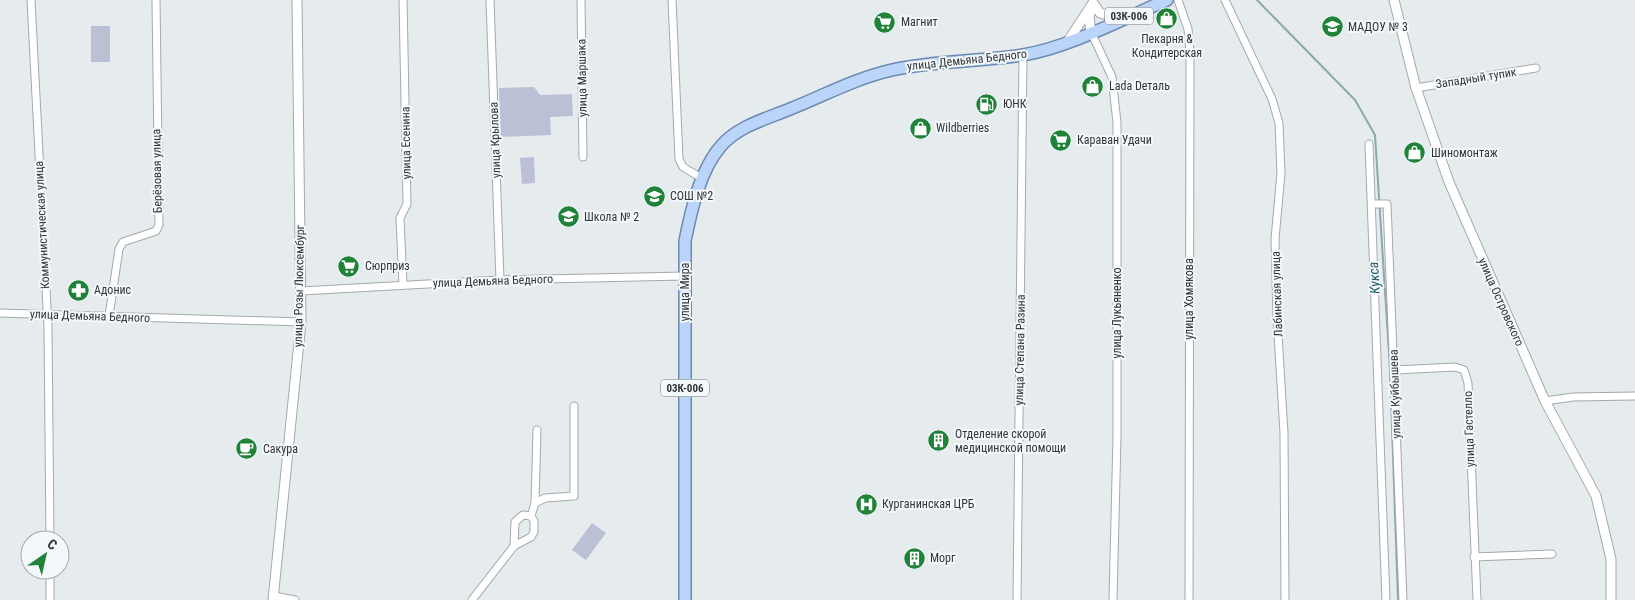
<svg xmlns="http://www.w3.org/2000/svg" width="1635" height="600" font-family="'Roboto Condensed',sans-serif">
  <style>
    .green { fill: #bcc0d4 }
    .lines { fill: none; stroke-linecap: round; stroke-linejoin: round }
    .stream { stroke: #8aaaad; stroke-width: 2 }
    .minor-casing { stroke: #a4a9ac; stroke-width: 9 }
    .tertiary-casing { stroke: #a4a9ac; stroke-width: 11 }
    .primary-casing { stroke: #6e8ab3; stroke-width: 14 }
    .minor { stroke: #fff; stroke-width: 7 }
    .tertiary { stroke: #fff; stroke-width: 9 }
    .primary { stroke: #bbd4fa; stroke-width: 11 }
    .labels { text-anchor: middle; dominant-baseline: central; stroke-width: 4; stroke-linejoin: round; paint-order: stroke }
    .shield { fill: #f3f8fc; stroke: #6d7071; stroke-width: 1 }
    .shield-label { font-size: 11px; font-weight: bold; fill: #333536 }
    .poi-label { font-size: 12px; fill: #333536; stroke: #f3f8fc; text-anchor: start }
    .street-label { font-size: 12px; fill: #333536; stroke: #f3f8fc }
    .water-label { font-size: 14px; font-style: italic; fill: #1f5b61; stroke: #f3f8fc }
  </style>
  <rect width="100%" height="100%" fill="#e6ebee"/>
  <g class="green">
    <rect x="91" y="26" width="19" height="36"/>
    <path d="M 534,87 L 540,95 L 572,94 L 573,116 L 550,117 L 551,135 L 500,137 L 499,88 Z"/>
    <path d="M 534,157 L 535,183 L 522,184 L 520,158 Z"/>
    <path d="M 592,523 L 606,533 L 586,560 L 572,550 Z"/>
  </g>
  <g class="lines">
    <path class="stream" d="M 1257,0 L 1355,100 L 1375,135 L 1390,369 L 1398,600"/>
    <defs>
      <g id="minor">
        <path d="M 31,0 L 48,327 L 50,540"/>
        <path d="M 403,0 L 407,204 L 400,218 L 403,284"/>
        <path d="M 490,0 L 500,280"/>
        <path d="M 581,0 L 583,157"/>
        <path d="M 672,0 L 679,159 L 683,167 L 703,179"/>
        <path d="M 1178,0 L 1188,29 L 1190,52 L 1189,600"/>
        <path d="M 1225,0 L 1272,99 L 1279,123 L 1281,173 L 1275,239 L 1277,318 L 1284,433 L 1285,600"/>
        <path d="M 1091,32 L 1112,77 L 1117,123 L 1117,437 L 1113,600"/>
        <path d="M 1416,88 L 1536,68"/>
        <path d="M 1369,144 L 1386,600"/>
        <path d="M 1372,204 L 1387,204 L 1403,600"/>
        <path d="M 301,291 L 500,280 L 685,276"/>
        <path d="M 0,313 L 301,322"/>
        <path d="M 109,316 L 119,249 L 123,242 L 156,231 L 159,225 L 156,0"/>
        <path d="M 1395,370 L 1455,367 L 1464,370 L 1468,383 L 1477,600"/>
        <path d="M 1545,401 L 1573,397 L 1635,396"/>
        <path d="M 535,503 L 537,430"/>
        <path d="M 514,546 L 515,522 L 523,515 L 531,516"/>
        <path d="M 1474,557 L 1552,554"/>
        <path d="M 274,596 L 295,600"/>
        <path d="M 50,600 L 50,570"/>
        <path d="M 472,600 L 514,546 L 531,537 L 534,532 L 534,521 L 531,516 L 535,503 L 545,498 L 574,496 L 574,406"/>
        <path d="M 1017,600 L 1023,55"/>
      </g>
      <g id="tertiary">
        <path d="M 1394,0 L 1416,88 L 1449,182 L 1545,401 L 1596,496 L 1611,559 L 1611,600"/>
        <path d="M 1091,10 L 1089,17 L 1091,32"/>
        <path d="M 1068,41 L 1093,3 L 1100,13 L 1121,19"/>
        <path d="M 273,600 L 301,322 L 297,0"/>
      </g>
      <path id="primary" d="M 685,600 L 685,241 C 691,211 700,170 721,146 C 738,126 766,119 790,109 C 823,96 856,78 892,70 C 935,60 980,62 1023,55 C 1067,48 1125,18 1167,0"/>
    </defs>
    <use href="#minor" class="minor-casing"/>
    <use href="#tertiary" class="tertiary-casing"/>
    <use href="#primary" class="primary-casing"/>
    <use href="#minor" class="minor"/>
    <use href="#tertiary" class="tertiary"/>
    <use href="#primary" class="primary"/>
  </g>
  <defs>
    <symbol id="shop-disc" viewBox="-11 -11 22 22"><circle r="9.5" fill="#1e8337" stroke="#f3f8fc"/><path d="M-5-2.5h2.3a2.7 3.5 0 0 1 5.4 0H5L5.5 6h-11ZM-1.5-2.5h3a1.5 2.3 0 0 0-3 0Z" fill="#fff"/></symbol>
    <symbol id="supermarket-disc" viewBox="-11 -11 22 22"><circle r="9.5" fill="#1e8337" stroke="#f3f8fc"/><path d="M-6-5.5h2.5l.6 2H6L4.5 2H-2.5L-4.4-4H-6ZM-1.5 3.2a1.3 1.3 0 1 0 .1 0ZM3 3.2a1.3 1.3 0 1 0 .1 0Z" fill="#fff"/></symbol>
    <symbol id="school-disc" viewBox="-11 -11 22 22"><circle r="9.5" fill="#1e8337" stroke="#f3f8fc"/><path d="M0-5L7-2L0 1L-7-2ZM-4 1L0 2.5L4 1V4Q0 6-4 4Z" fill="#fff"/></symbol>
    <symbol id="fuel-disc" viewBox="-11 -11 22 22"><circle r="9.5" fill="#1e8337" stroke="#f3f8fc"/><path d="M-5.5-6h7V0h2V4h1.3V-2.5L3-4.5l.8-.8L6-3V5H2.5V1h-1V6h-7ZM-4.2-4.7v3.2H.2V-4.7Z" fill="#fff"/></symbol>
    <symbol id="pharmacy-disc" viewBox="-11 -11 22 22"><circle r="9.5" fill="#1e8337" stroke="#f3f8fc"/><path d="M-2-6h4v4h4v4h-4v4h-4v-4h-4v-4h4Z" fill="#fff"/></symbol>
    <symbol id="building-disc" viewBox="-11 -11 22 22"><circle r="9.5" fill="#1e8337" stroke="#f3f8fc"/><path d="M-4-6H4V6H1V3H-1V6H-4ZM-2.5-4.3h1.7v1.8h-1.7ZM.8-4.3h1.7v1.8H.8ZM-2.5-1h1.7V.8h-1.7ZM.8-1h1.7V.8H.8Z" fill="#fff"/></symbol>
    <symbol id="cafe-disc" viewBox="-11 -11 22 22"><circle r="9.5" fill="#1e8337" stroke="#f3f8fc"/><path d="M-5.5-4.5H6V0H3Q3 3.5 0 3.5H-2.5Q-5.5 3.5-5.5 0ZM3-3.2v2h1.7v-2ZM-6 4.5H4V6H-6Z" fill="#fff"/></symbol>
    <symbol id="hospital-disc" viewBox="-11 -11 22 22"><circle r="9.5" fill="#1e8337" stroke="#f3f8fc"/><path d="M-5-5h3v3.5h4V-5h3V5h-3V1.5h-4V5h-3Z" fill="#fff"/></symbol>
  </defs>
  <g fill-rule="evenodd">
    <use href="#shop-disc" x="1154" y="6" width="25" height="25"/>
    <use href="#supermarket-disc" x="872" y="10" width="25" height="25"/>
    <use href="#school-disc" x="1320" y="14" width="25" height="25"/>
    <use href="#shop-disc" x="1080" y="74" width="25" height="25"/>
    <use href="#fuel-disc" x="974" y="92" width="25" height="25"/>
    <use href="#shop-disc" x="908" y="116" width="25" height="25"/>
    <use href="#supermarket-disc" x="1048" y="128" width="25" height="25"/>
    <use href="#shop-disc" x="1402" y="140" width="25" height="25"/>
    <use href="#school-disc" x="642" y="184" width="25" height="25"/>
    <use href="#school-disc" x="556" y="204" width="25" height="25"/>
    <use href="#supermarket-disc" x="336" y="254" width="25" height="25"/>
    <use href="#pharmacy-disc" x="66" y="278" width="25" height="25"/>
    <use href="#building-disc" x="926" y="428" width="25" height="25"/>
    <use href="#cafe-disc" x="234" y="436" width="25" height="25"/>
    <use href="#hospital-disc" x="854" y="492" width="25" height="25"/>
    <use href="#building-disc" x="902" y="546" width="25" height="25"/>
  </g>
  <g class="labels">
    <g class="shield">
      <rect x="1105" y="7.5" width="48" height="17" rx="4"/>
      <rect x="661" y="379.5" width="48" height="17" rx="4"/>
    </g>
    <g class="shield-label">
      <text x="1129" y="16">03К-006</text>
      <text x="685" y="388">03К-006</text>
    </g>
    <g class="poi-label">
      <text x="901" y="22">Магнит</text>
      <text x="1348" y="27">МАДОУ № 3</text>
      <text x="1167" y="39" text-anchor="middle">Пекарня &amp;<tspan x="1167" dy="14">Кондитерская</tspan></text>
      <text x="1109" y="86">Lada Dеталь</text>
      <text x="1003" y="104">ЮНК</text>
      <text x="936" y="128">Wildberries</text>
      <text x="1077" y="140">Караван Удачи</text>
      <text x="1431" y="153">Шиномонтаж</text>
      <text x="670" y="196">СОШ №2</text>
      <text x="584" y="217">Школа № 2</text>
      <text x="365" y="266">Сюрприз</text>
      <text x="94" y="290">Адонис</text>
      <text x="955" y="434">Отделение скорой<tspan x="955" dy="14">медицинской помощи</tspan></text>
      <text x="263" y="449">Сакура</text>
      <text x="882" y="504">Курганинская ЦРБ</text>
      <text x="930" y="558">Морг</text>
    </g>
    <g class="street-label">
      <text transform="translate(967 60) rotate(-6)">улица Демьяна Бедного</text>
      <text transform="translate(582 78) rotate(-91)">улица Маршака</text>
      <text transform="translate(1476 78) rotate(-9)">Западный тупик</text>
      <text transform="translate(495 140) rotate(-92)">улица Крылова</text>
      <text transform="translate(406 143) rotate(-91)">улица Есенина</text>
      <text transform="translate(157 171) rotate(-91)">Берёзовая улица</text>
      <text transform="translate(42 225) rotate(-93)">Коммунистическая улица</text>
      <text transform="translate(493 281) rotate(-2)">улица Демьяна Бедного</text>
      <text transform="translate(299 286) rotate(-89)">улица Розы Люксембург</text>
      <text transform="translate(685 292) rotate(-90)">улица Мира</text>
      <text transform="translate(1277 294) rotate(-92)">Лабинская улица</text>
      <text transform="translate(1189 299) rotate(-90)">улица Хомякова</text>
      <text transform="translate(1501 302) rotate(66)">улица Островского</text>
      <text transform="translate(1117 313) rotate(-90)">улица Лукьяненко</text>
      <text transform="translate(90 316) rotate(2)">улица Демьяна Бедного</text>
      <text transform="translate(1020 350) rotate(-89)">улица Степана Разина</text>
      <text transform="translate(1395 394) rotate(-92)">улица Куйбышева</text>
      <text transform="translate(1469 429) rotate(-92)">улица Гастелло</text>
    </g>
    <g class="water-label">
      <text transform="translate(1374 278) rotate(-94)">Кукса</text>
    </g>
  </g>
  <g transform="translate(45 555) rotate(34)"><circle r="24" fill="#f3f8fc" stroke="#a6aaad"/>
  <path d="M0-4L9 19L0 12L-9 19Z" fill="#1e8337"/>
  <text y="-8" font-size="14" font-weight="bold" text-anchor="middle" fill="#333536">С</text>
  </g>
</svg>
